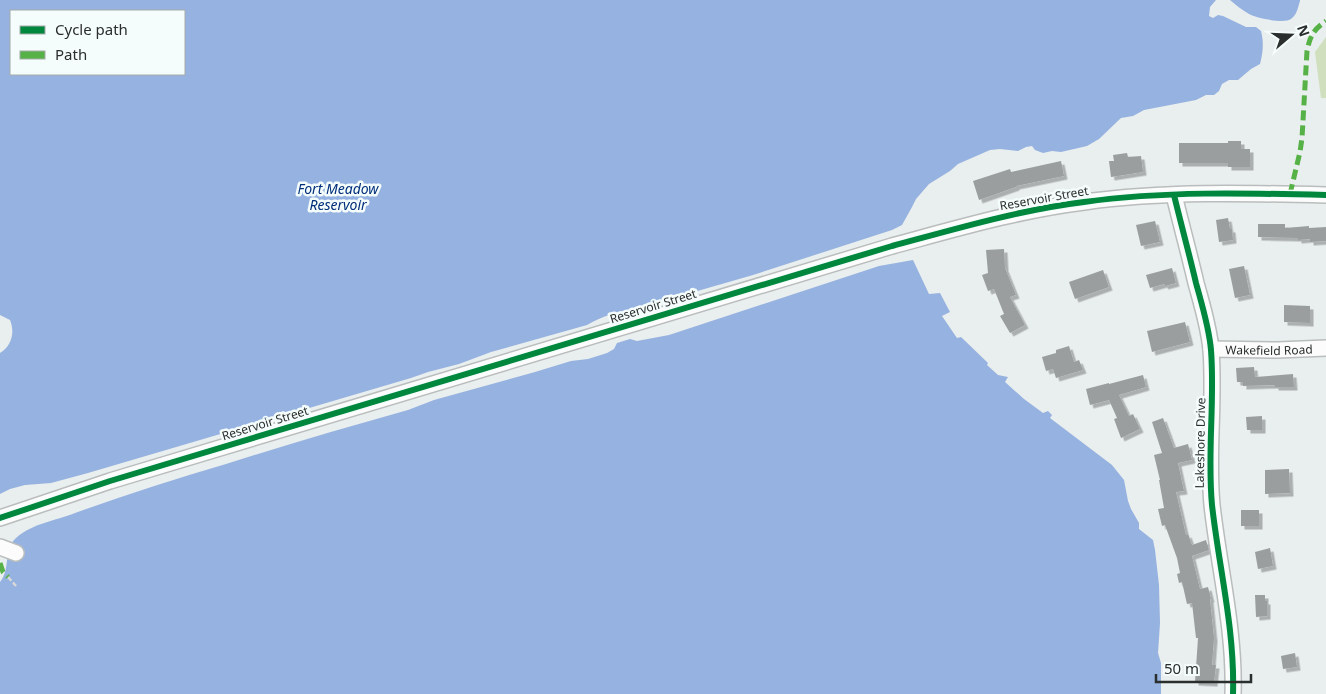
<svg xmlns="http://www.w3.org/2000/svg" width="1326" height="694" font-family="'Noto Sans',sans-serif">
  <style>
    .green { fill: #d0dfbe }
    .water { fill: #96b2e0; fill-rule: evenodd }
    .building { fill: #9a9e9e; filter: url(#shadow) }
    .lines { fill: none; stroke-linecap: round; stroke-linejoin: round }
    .minor-casing { stroke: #babdbd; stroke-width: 18 }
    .path { stroke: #d7d9d9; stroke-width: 2.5; stroke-dasharray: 5 2.5; stroke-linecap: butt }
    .minor { stroke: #fcfcfc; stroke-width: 15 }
    .quiet { stroke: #56b246; stroke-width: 5; stroke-dasharray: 10 5; stroke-linecap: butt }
    .cycleway-casing { stroke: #f5fdfc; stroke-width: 9 }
    .cycleway { stroke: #00873e; stroke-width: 6 }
    .labels { text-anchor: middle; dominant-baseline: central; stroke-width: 5; stroke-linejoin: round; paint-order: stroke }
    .street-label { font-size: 12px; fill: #2a2e2d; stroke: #f5fdfc }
    .water-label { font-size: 14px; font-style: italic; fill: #012e7a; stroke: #f5fdfc }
  </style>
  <defs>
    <filter id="shadow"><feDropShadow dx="3.5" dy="3.5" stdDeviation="0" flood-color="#0004"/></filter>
  </defs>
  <rect width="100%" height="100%" fill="#e9eeee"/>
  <path class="green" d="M 1326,37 L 1326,98 L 1321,98 L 1315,52 Z"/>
  <g class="water">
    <path d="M 0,0 L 1216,0 L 1210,7 L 1209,16 L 1213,18 L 1218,15 L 1223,16 L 1246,27 L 1256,27 L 1261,31 C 1264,43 1263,52 1260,64 L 1251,69 L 1238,80 L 1229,80 L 1222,84 L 1219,91 L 1214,95 L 1206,95 L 1196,100 L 1144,110 L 1133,116 L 1121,118 L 1099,139 L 1087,146 L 1061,152 L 1052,151 L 1043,153 L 1035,150 L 1032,146 L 1026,147 L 1018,151 L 1000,149 L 990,150 L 958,164 L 950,171 L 929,184 L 916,199 L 912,207 L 902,225 L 892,230 L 753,275 L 635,309 C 618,311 603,316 587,325 L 491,352 L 459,364 L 428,372 L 411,378 L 88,473 L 51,483 L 25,485 L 10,489 L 0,494 L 0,353 C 12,346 15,332 10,320 L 0,315 ZM 11,11 L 184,11 L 184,74 L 11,74 Z"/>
    <path d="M 1230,0 L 1300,0 L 1300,1 C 1298,7 1297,15 1291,19 C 1284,24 1256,18 1249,14 C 1242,10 1236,5 1230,0 Z"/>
    <path d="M 913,260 L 929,294 L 940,293 L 950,312 L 942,316 L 957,338 L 961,337 L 988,363 L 987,365 L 998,375 L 1008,377 L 1005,382 L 1024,399 L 1043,413 L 1048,411 L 1052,415 L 1050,418 L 1112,465 L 1124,480 L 1128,501 L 1131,509 L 1139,523 L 1139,529 L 1153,540 L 1155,550 L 1159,585 L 1160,623 L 1158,653 L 1161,663 L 1161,694 L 0,694 L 0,582 C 11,569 3,549 16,538 C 33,523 55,521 75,513 C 125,495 175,479 226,464 C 286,445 347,427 408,410 L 434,400 L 535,372 L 571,361 L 588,359 L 607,353 L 614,349 L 617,343 L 630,339 L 637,341 L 669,335 L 879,266 Z"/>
  </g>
  <g class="building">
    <path d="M 1228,141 L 1241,141 L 1241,149 L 1250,149 L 1250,167 L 1228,167 L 1228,163 L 1179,163 L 1179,143 L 1228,143 Z"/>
    <path d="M 1127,153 L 1128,157 L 1141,156 L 1143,172 L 1111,177 L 1109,161 L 1114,161 L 1113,155 Z"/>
    <path d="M 1061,161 L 1064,176 L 1016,186 L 1016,187 L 979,200 L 973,181 L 1010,169 L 1011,172 Z"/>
    <path d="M 1228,218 L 1230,229 L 1232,229 L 1233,240 L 1219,242 L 1216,220 Z"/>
    <path d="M 1155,221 L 1160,242 L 1141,246 L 1136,225 Z"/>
    <path d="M 1258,224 L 1285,224 L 1285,228 L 1309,226 L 1309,228 L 1326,227 L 1326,241 L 1310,242 L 1310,239 L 1298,240 L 1298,238 L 1258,237 Z"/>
    <path d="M 1004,249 L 1005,268 L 1016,295 L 1010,297 L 1025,325 L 1010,333 L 1000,316 L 1004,314 L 994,289 L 988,291 L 982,275 L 988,273 L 986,250 Z"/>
    <path d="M 1244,266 L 1250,295 L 1235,298 L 1229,269 Z"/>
    <path d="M 1172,268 L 1176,283 L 1165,286 L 1164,284 L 1150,288 L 1146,275 Z"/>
    <path d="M 1103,270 L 1109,287 L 1075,299 L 1069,282 Z"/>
    <path d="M 1284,305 L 1310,306 L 1310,323 L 1284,322 Z"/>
    <path d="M 1185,322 L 1190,342 L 1152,352 L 1147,331 Z"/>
    <path d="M 1069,346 L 1074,362 L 1079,360 L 1083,370 L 1056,378 L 1053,369 L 1046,371 L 1042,357 L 1056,353 L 1056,350 Z"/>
    <path d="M 1254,367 L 1255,377 L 1293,374 L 1294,387 L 1275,387 L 1275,385 L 1243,386 L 1243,382 L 1237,382 L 1236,368 Z"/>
    <path d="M 1143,375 L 1146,387 L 1119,395 L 1129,416 L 1133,414 L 1140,429 L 1121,438 L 1114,419 L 1117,418 L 1109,400 L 1090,405 L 1086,389 L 1109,383 L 1109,384 Z"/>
    <path d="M 1262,416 L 1262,430 L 1247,430 L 1246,417 Z"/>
    <path d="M 1163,418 L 1174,448 L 1188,444 L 1192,460 L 1178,463 L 1184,491 L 1176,492 L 1186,535 L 1188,534 L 1192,545 L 1206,540 L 1209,550 L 1192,556 L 1200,589 L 1208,587 L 1211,599 L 1210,599 L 1214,638 L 1212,665 L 1216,665 L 1214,683 L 1195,682 L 1198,638 L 1196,638 L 1192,603 L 1187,604 L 1182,582 L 1179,583 L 1177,574 L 1180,573 L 1177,558 L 1165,525 L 1162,526 L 1158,509 L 1164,508 L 1159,480 L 1160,480 L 1154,455 L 1162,453 L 1152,422 Z"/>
    <path d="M 1289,469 L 1290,493 L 1265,494 L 1265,470 Z"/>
    <rect x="1241" y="510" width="18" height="16"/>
    <path d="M 1270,548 L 1273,566 L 1258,569 L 1255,552 Z"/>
    <path d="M 1255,595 L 1265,595 L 1265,601 L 1267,601 L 1267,616 L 1256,617 Z"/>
    <path d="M 1295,653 L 1297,667 L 1283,669 L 1281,656 Z"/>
  </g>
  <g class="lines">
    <defs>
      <g id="minor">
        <path d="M 1174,195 C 1181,224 1189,253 1196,283 C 1202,305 1209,327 1211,350 C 1215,402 1207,453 1212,505 C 1219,568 1235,630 1233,694"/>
        <path id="s1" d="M 1211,349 L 1278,350 L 1326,348"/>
        <path d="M 0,518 L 110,481 L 892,246 C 955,229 1019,210 1084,202 C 1164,191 1245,193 1326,195"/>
        <path d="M 0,547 L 16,553"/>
      </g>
    </defs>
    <use href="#minor" class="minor-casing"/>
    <path class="path" d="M 8,577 L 16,586"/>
    <use href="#minor" class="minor"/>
    <g class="quiet">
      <path d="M 1290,194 L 1300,152 L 1302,138 L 1307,51 C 1310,36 1313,30 1326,21"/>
      <path d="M 0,563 L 3,572 L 8,577"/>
    </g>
    <defs>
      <g id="cycleway">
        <path d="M 1174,195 C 1181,224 1189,253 1196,283 C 1202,305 1209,327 1211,350 C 1215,402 1207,453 1212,505 C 1219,568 1235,630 1233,694"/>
        <path d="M 0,518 L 110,481 L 892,246 C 955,229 1019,210 1084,202 C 1164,191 1245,193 1326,195"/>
      </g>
    </defs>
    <use href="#cycleway" class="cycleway-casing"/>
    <use href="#cycleway" class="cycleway"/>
  </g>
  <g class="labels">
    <g class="street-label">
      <text transform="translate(1044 198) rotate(-10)">Reservoir Street</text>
      <text transform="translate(653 306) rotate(-17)">Reservoir Street</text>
      <text stroke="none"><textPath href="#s1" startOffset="58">Wakefield Road</textPath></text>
      <text transform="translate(265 423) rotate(-17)">Reservoir Street</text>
      <text transform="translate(1200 443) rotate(-89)">Lakeshore Drive</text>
    </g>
    <g class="water-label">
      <text x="338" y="188">Fort Meadow<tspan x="338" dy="16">Reservoir</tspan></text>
    </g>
  </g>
  <rect x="10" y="10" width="175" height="65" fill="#f5fdfc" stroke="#a4aaa9"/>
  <rect x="20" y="26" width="25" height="8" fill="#00873e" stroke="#a4aaa9"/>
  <text x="55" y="35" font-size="15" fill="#2a2e2d">Cycle path</text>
  <rect x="20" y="51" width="25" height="8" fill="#56b246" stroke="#a4aaa9"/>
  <text x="55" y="60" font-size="15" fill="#2a2e2d">Path</text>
  <g transform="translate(1291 35) rotate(71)" stroke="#f5fdfc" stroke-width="4" paint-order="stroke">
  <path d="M0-4L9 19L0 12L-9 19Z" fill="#2a2e2d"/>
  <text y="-8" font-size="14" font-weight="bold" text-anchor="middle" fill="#2a2e2d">N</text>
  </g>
  <path d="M1156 674v8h95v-8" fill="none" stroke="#2a2e2d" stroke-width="2.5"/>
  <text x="1164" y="674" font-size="15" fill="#2a2e2d" stroke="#f5fdfc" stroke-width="4" paint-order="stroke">50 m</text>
</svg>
